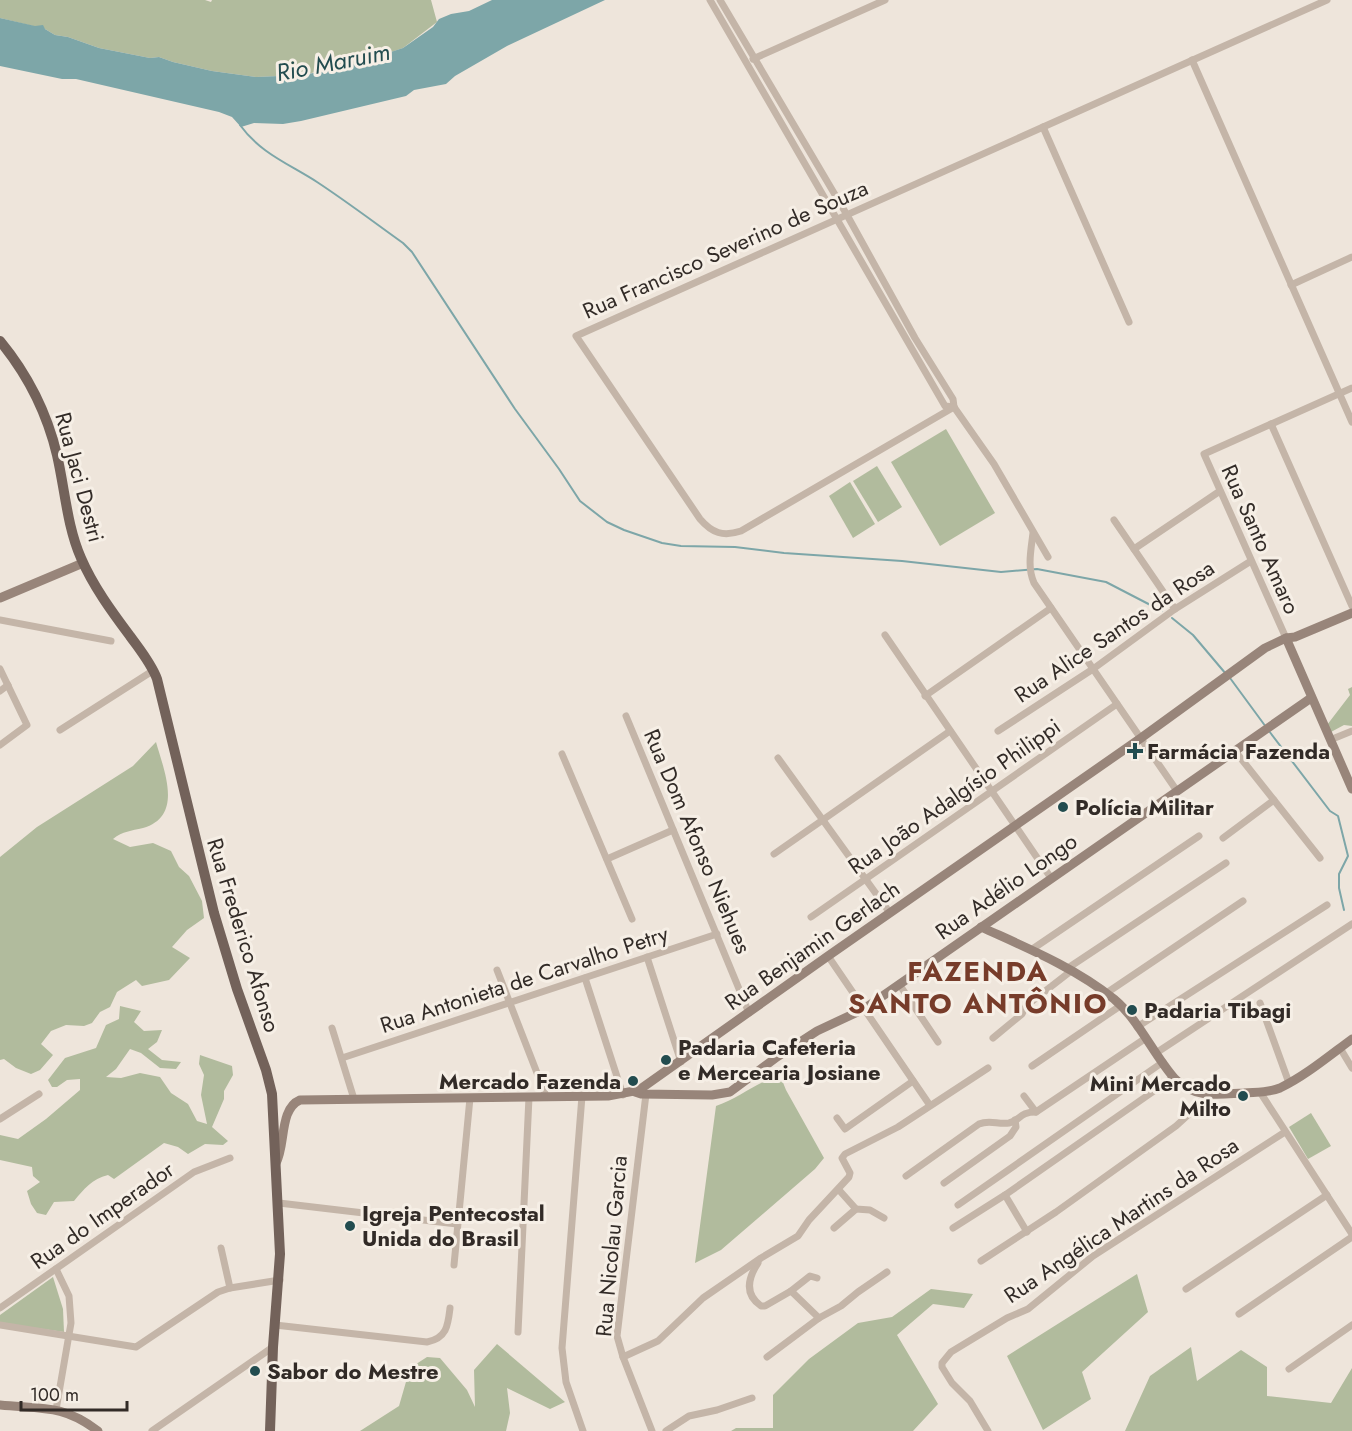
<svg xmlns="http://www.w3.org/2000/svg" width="1352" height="1431" font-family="Jost,sans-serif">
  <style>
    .green { fill: #b1bb9d }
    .water { fill: #7da6a8 }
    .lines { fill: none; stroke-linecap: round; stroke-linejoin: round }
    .stream { stroke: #7da6a8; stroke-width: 2 }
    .street { stroke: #c4b5a8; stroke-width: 7 }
    .secondary { stroke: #98857a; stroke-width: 9 }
    .primary { stroke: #73625a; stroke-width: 10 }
    .poi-dot { fill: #224c4f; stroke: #f6efe6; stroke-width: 2 }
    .labels { text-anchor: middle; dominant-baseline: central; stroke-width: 6; stroke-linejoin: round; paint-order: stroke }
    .street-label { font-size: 22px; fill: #322b27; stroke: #f6efe6 }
    .poi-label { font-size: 22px; font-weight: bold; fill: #322b27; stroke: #f6efe6; text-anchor: start }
    .water-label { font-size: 24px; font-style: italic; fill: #224c4f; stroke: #f6efe6 }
    .district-label { font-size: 28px; font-weight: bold; letter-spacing: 1.5px; fill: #773c2a; stroke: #f6efe6 }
  </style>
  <rect width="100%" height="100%" fill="#eee5db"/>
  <g class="green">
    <path d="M 0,0 L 205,0 L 211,2 L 212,0 L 431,0 L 437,22 L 403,48 L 362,62 L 302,75 L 256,77 L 212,71 L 173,62 L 159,57 L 150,58 L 99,48 L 68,37 L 55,35 L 45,29 L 0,18 Z"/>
    <path d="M 946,429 L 995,513 L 940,546 L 891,462 Z"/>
    <path d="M 877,466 L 902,507 L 878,522 L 853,481 Z"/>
    <path d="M 850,482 L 875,524 L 853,538 L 829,496 Z"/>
    <path d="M 1352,687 L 1352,726 L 1344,725 L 1331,732 L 1327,725 L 1350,695 L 1348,689 Z"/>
    <path d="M 156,742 C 164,771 184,816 143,828 C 131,831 123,831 113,839 L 130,847 L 153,843 L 171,851 L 179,867 L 189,876 L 202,901 L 204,918 L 187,930 L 172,947 L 190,958 L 169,980 L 142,986 L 136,980 L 117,992 L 110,1007 L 100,1012 L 92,1023 L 84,1026 L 66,1025 L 51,1031 L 41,1044 L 53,1055 L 40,1070 L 31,1074 L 16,1068 L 4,1059 L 0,1060 L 0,857 L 37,827 L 133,766 Z"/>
    <path d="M 120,1006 L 141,1011 L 134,1022 L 144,1031 L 162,1030 L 157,1042 L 148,1049 L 162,1060 L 181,1062 L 176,1069 L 160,1068 L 141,1053 L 130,1049 L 116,1069 L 106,1077 L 121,1078 L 140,1073 L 160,1077 L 171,1093 L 188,1104 L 197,1121 L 207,1124 L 201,1095 L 204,1075 L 199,1064 L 200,1055 L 232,1066 L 233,1075 L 224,1091 L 224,1099 L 212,1127 L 228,1141 L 223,1145 L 205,1144 L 188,1154 L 178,1147 L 164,1143 L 114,1179 L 108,1175 C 92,1179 84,1189 74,1201 L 54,1202 L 46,1215 L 37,1213 L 31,1204 L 27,1191 L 40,1182 L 33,1176 L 32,1167 L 0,1160 L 0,1135 L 18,1139 L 46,1119 L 80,1090 L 80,1079 L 67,1080 L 57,1087 L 52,1087 L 48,1080 L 65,1058 L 96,1048 L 106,1025 L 119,1019 Z"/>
    <path d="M 780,1075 L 786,1090 L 824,1158 L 815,1169 L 721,1250 L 695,1263 L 716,1106 C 739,1098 757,1082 780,1075 Z"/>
    <path d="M 1311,1113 L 1331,1146 L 1308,1159 L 1289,1127 Z"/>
    <path d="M 1137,1274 L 1148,1312 L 1082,1372 L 1091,1399 L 1043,1430 L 1007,1356 Z"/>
    <path d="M 53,1277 L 63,1309 L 64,1332 L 0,1323 L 0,1315 Z"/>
    <path d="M 931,1289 L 973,1294 L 964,1308 L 933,1304 L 897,1335 L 938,1404 L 913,1431 L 731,1431 L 736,1428 L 773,1428 L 773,1395 L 809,1359 L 858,1323 L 892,1317 Z"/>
    <path d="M 497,1344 L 565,1402 L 550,1409 L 507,1388 L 510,1413 L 506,1431 L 360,1431 L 399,1406 L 410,1368 L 427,1357 L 440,1358 L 467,1390 L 475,1407 L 474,1370 Z"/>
    <path d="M 1191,1347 L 1197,1381 L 1241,1350 L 1267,1367 L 1267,1396 L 1331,1403 L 1352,1368 L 1352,1431 L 1125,1431 L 1150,1376 Z"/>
  </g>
  <path class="water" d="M 492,0 L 605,0 L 507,46 L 455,76 L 446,84 L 414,90 L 406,96 L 301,121 L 283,124 L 254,123 L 241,127 L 232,117 L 219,112 L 76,79 L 62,79 L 0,66 L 0,18 L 35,26 L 43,25 L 45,29 L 55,35 L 68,37 L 99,48 L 150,58 L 159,57 L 173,62 L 212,71 L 256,77 L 302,75 L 342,68 L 403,48 L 433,27 L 439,19 L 451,14 L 469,11 Z"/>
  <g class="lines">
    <g class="stream">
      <path d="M 240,125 C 260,153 289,164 317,182 C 346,201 375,223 403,243 L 412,252 L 515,409 L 559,469 L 580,501 L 607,522 L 624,530 L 662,543 L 681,546 L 735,547 L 784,553 L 902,561 L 1001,572 L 1037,569 L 1106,582 L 1162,611"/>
      <path d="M 1172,618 L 1193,635 L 1226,674"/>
      <path d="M 1230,678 L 1266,727"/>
      <path d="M 1269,731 L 1330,811 L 1338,816 L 1348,856 L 1339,874 L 1339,888 L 1344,910"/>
    </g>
    <g class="street">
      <path d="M 710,0 L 945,406 L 954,407"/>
      <path d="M 720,0 L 847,215 L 915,338 L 953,399 L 954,407 L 994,464 L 1048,557"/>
      <path d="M 753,59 L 885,0"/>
      <path d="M 1192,60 L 1352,422"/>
      <path d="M 1043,127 L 1129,322"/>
      <path d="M 1291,285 L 1352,257"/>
      <path d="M 954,407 L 741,531 C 723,537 712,533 700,519 L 576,336 L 1327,0"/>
      <path d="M 1271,424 L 1352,606"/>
      <path d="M 1114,520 L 1175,609"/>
      <path d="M 1033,533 C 1031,550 1027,567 1034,583 L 1177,791"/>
      <path d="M 1134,549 L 1220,491"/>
      <path d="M 0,620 L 111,641"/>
      <path d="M 885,635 L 1051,878"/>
      <path d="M 1286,638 L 1204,454 L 1352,388"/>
      <path d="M 0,669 L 27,725 L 0,745"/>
      <path d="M 0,691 L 8,685"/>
      <path d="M 925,696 L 1051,608"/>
      <path d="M 626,716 L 749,1013"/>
      <path d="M 60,730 L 154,670"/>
      <path d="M 998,731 L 1093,669 L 1175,609 L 1251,561"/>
      <path d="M 1330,740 L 1352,731"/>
      <path d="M 1235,751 L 1320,858"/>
      <path d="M 562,754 L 632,919"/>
      <path d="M 778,758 L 890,913"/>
      <path d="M 1223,838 L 1274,800"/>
      <path d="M 774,854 L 950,731"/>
      <path d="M 607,859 L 673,830"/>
      <path d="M 811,917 L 1117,704"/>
      <path d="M 1031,950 L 1199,836"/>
      <path d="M 828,956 L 929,1104"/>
      <path d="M 647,957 L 681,1062"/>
      <path d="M 1068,968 L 1226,863"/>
      <path d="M 497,970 L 546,1096"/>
      <path d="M 585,978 L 623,1095"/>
      <path d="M 899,984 L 938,1042"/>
      <path d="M 1105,994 L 1243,901"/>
      <path d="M 1260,1003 L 1289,1083"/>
      <path d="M 1137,1027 L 1327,905"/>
      <path d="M 332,1028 L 354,1099"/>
      <path d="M 993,1038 L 1022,1014 L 1026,1006 L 1071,971"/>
      <path d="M 1340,1048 L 1352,1068"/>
      <path d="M 1156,1053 L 1352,924"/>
      <path d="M 342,1058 L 717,934"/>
      <path d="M 1032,1066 L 1120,1006"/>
      <path d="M 1260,1092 L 1352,1234"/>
      <path d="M 646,1094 L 617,1336 L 623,1357 L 652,1431"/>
      <path d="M 582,1096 L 562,1348 L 566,1382 L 583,1431"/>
      <path d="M 1024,1096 L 1036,1112"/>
      <path d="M 837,1118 L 845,1129 L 913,1081"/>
      <path d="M 0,1119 L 39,1094"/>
      <path d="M 906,1176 L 979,1124 C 990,1119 998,1125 1009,1123 C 1021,1120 1019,1112 1036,1112 L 1146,1038"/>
      <path d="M 944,1183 L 1010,1136 L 1016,1127 L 1015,1120"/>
      <path d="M 839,1190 L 856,1209 L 870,1210 L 884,1218"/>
      <path d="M 1005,1195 L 1027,1232"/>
      <path d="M 279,1203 L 457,1224"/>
      <path d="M 958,1205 L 1163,1062"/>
      <path d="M 834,1228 L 856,1209"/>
      <path d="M 953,1228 L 1005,1195 L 1174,1077"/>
      <path d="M 221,1248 L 230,1288"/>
      <path d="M 981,1261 L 1056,1212 L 1176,1126 L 1210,1095"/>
      <path d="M 758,1263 C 748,1278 744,1294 761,1306 L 765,1306 L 791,1291 L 819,1318"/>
      <path d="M 454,1265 L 470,1098"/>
      <path d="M 56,1269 L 69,1296 L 71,1323 L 56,1410"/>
      <path d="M 1186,1289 L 1327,1195"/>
      <path d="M 791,1291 L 810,1276 L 817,1278"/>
      <path d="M 0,1308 L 194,1172 L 230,1158"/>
      <path d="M 1239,1314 L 1352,1237"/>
      <path d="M 0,1325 L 136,1347 L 218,1292 L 230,1288 L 280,1280"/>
      <path d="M 275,1325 L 427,1342 C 447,1338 448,1325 450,1308"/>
      <path d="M 518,1332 L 529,1097"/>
      <path d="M 623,1357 L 658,1341 L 703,1298 L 761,1258 L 798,1236 L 809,1220 L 849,1177 L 850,1173 L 842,1158 L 845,1154 L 898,1127 L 988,1068"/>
      <path d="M 767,1357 L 819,1318 L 841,1306 L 858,1292 L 887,1272"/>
      <path d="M 1289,1369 L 1352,1325"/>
      <path d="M 152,1431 L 273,1347"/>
      <path d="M 666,1431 L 689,1416 L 717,1410 L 752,1398"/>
      <path d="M 988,1431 L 970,1401 L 952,1383 L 942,1367 L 942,1363 L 951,1352 L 1007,1318 L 1028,1309 L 1093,1256 L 1285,1132"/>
    </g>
    <g class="secondary">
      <path d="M 0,598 L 83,563"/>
      <path d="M 1286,638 L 1352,789"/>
      <path d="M 981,927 C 1027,948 1074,967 1114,999 C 1139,1020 1153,1054 1175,1079 C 1195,1099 1219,1094 1244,1093 C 1256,1092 1268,1093 1280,1088 C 1305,1076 1329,1056 1352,1039"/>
      <path d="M 635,1092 L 641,1094 L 712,1095 L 730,1092 L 777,1057 L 817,1031 L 864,1009 L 1311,698"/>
      <path d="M 276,1163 C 286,1145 279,1109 300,1100 L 608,1096 L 639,1090 L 828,956 L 1141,738 L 1265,648 L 1286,638 L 1295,637 L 1352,613"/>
      <path d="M 0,1405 C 41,1409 63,1404 98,1431"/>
    </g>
    <path class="primary" d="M 0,341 C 28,375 47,413 57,455 C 65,490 67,526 81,558 C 93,586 112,612 130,636 C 140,650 151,663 157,679 L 214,913 L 237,989 L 266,1070 L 272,1094 L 280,1254 L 273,1347 L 270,1431"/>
  </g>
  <g class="poi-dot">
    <path d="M1132 742h6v6h6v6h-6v6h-6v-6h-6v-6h6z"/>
    <circle cx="1063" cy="807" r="6"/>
    <circle cx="1132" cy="1010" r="6"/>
    <circle cx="666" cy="1060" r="6"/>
    <circle cx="633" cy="1081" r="6"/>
    <circle cx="1243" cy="1096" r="6"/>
    <circle cx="350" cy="1226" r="6"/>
    <circle cx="255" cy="1371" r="6"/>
  </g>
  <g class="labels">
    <g class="street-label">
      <text transform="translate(725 249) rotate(-24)">Rua Francisco Severino de Souza</text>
      <text transform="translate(80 477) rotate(75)">Rua Jaci Destri</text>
      <text transform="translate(1261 539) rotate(66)">Rua Santo Amaro</text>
      <text transform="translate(1114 631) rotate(-34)">Rua Alice Santos da Rosa</text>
      <text transform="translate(954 796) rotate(-35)">Rua João Adalgísio Philippi</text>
      <text transform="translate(698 841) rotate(67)">Rua Dom Afonso Niehues</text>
      <text transform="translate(1006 886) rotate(-35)">Rua Adélio Longo</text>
      <text transform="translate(244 935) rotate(73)">Rua Frederico Afonso</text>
      <text transform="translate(812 945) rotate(-35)">Rua Benjamin Gerlach</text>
      <text transform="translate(524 979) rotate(-18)">Rua Antonieta de Carvalho Petry</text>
      <text transform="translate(102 1215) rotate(-35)">Rua do Imperador</text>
      <text transform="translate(1121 1220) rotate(-34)">Rua Angélica Martins da Rosa</text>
      <text transform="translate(611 1246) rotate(-85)">Rua Nicolau Garcia</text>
    </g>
    <g class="poi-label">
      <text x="1147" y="751">Farmácia Fazenda</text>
      <text x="1075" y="807">Polícia Militar</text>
      <text x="1144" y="1010">Padaria Tibagi</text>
      <text x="678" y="1047">Padaria Cafeteria<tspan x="678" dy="25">e Mercearia Josiane</tspan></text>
      <text x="621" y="1081" text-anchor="end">Mercado Fazenda</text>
      <text x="1231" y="1083" text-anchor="end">Mini Mercado<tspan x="1231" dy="25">Milto</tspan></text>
      <text x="362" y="1213">Igreja Pentecostal<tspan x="362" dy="25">Unida do Brasil</tspan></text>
      <text x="267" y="1371">Sabor do Mestre</text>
    </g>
    <g class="water-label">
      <text transform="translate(333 62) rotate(-11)">Rio Maruim</text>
    </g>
    <g class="district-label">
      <text x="978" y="971">FAZENDA<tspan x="978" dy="32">SANTO ANTÔNIO</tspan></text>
    </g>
  </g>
  <path d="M21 1401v9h106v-9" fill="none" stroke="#322b27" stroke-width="3"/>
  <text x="30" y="1401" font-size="18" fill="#322b27" stroke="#f6efe6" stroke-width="4.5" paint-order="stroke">100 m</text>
</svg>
